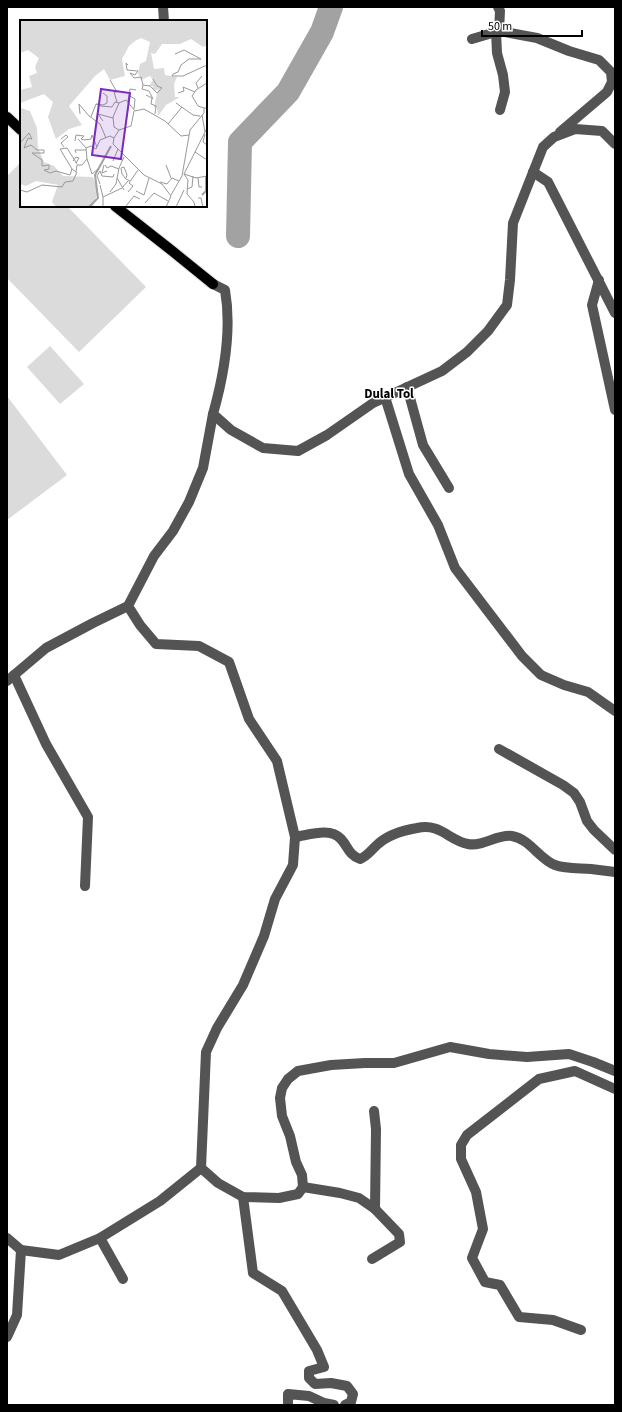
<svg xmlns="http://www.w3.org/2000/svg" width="622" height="1412" font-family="'Source Sans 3',sans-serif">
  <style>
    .green { fill: #dbdbdb }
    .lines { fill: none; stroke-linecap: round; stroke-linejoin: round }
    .river { stroke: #a2a2a2; stroke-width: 24 }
    .major-casing { stroke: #dbdbdb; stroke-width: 12 }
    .minor { stroke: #545454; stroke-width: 10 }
    .major { stroke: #000; stroke-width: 10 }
    .labels { text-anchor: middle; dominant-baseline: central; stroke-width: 3; stroke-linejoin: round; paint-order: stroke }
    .neighbourhood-label { font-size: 13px; font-weight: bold; fill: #000; stroke: #fff }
    .inset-river { fill: none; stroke: #a2a2a2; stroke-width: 2 }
    .inset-road { fill: none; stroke: #999; stroke-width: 1 }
    .view { fill: #7b2cbf; fill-opacity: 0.15; stroke: #7b2cbf; stroke-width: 2 }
    .inset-edge { fill: none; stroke: #000; stroke-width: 2 }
  </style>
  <rect width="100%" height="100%" fill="#fff"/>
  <g class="green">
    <path d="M 21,162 L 21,206 L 67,206 L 146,287 L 79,352 L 7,278 L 7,176 Z"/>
    <path d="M 50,346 L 84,384 L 60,404 L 27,367 Z"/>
    <path d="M 7,396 L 67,475 L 7,520 Z"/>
  </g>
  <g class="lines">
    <path class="river" d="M 238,236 L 240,142 L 288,92 L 322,32 L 331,7"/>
    <defs>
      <g id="major">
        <path d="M 7,117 L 21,130"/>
        <path d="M 115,206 L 171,250 L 213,284"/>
      </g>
    </defs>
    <use href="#major" class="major-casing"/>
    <g class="minor">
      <path d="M 163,7 L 164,21"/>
      <path d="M 498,7 L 500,11 L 499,31"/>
      <path d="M 496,32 L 497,53 L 503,75 L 505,92 L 500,110"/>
      <path d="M 472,39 L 499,31 L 537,38 L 569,51 L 599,60 L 611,72 L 612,82 L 607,92 L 560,132"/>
      <path d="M 533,172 L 548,182 L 615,313"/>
      <path d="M 599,280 L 592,305 L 615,410"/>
      <path d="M 213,284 L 225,290 C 232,330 224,375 213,414 L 231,430 L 263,448 L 298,451 L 327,435 L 373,403 L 442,371 L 467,352 L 488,331 L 507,305 L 510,280 L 513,223 L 543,147 L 554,137 L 575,129 L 602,131 L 615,144"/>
      <path d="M 407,387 L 423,445 L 449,488"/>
      <path d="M 385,397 L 409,474 L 438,525 L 455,568 L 522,656 L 541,675 L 564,685 L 588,692 L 615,711"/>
      <path d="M 14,675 L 46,744 L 88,817 L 85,886"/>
      <path d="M 7,681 L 46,648 L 93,623 L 128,606"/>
      <path d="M 499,749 L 563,785 L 574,793 L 580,802 L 587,821 L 594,830 L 615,850"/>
      <path d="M 295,837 C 309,835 330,827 341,839 C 349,848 348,854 360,859 C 368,856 372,849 378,844 C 388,835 405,830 417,828 C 441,823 448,840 468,844 C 483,847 497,834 512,836 C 530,839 539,859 555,865 C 566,869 579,868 591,869 C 599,870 607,871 615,872"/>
      <path d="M 201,1168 L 218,1183 L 243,1197 L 279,1198 L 298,1194 L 303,1187 L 302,1175 L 296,1162 L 290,1136 L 282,1116 L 280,1098 L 282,1088 L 288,1079 L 298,1071 L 331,1065 L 365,1063 L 394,1063 L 450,1047 L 489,1054 L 527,1057 L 569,1054 L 593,1062 L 615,1071"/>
      <path d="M 303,1187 L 340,1193 L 359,1198 L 375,1209 L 376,1129 L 374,1111"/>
      <path d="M 243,1197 L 253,1273 L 282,1291 L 317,1350 L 324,1367 L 309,1371 L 309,1378 L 315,1384 L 331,1383 L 347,1386 L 353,1394 L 351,1402 L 345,1405"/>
      <path d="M 7,1238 L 21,1250 L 59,1255 L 100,1238 L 160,1201 L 201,1168 L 206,1052 L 217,1028 L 243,985 L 264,936 L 275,899 L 293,865 L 295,837 L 277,761 L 249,719 L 229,662 L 199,646 L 156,644 L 140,625 L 128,606 L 154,556 L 173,531 L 189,502 L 203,468 L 213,414"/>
      <path d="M 100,1238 L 123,1279"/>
      <path d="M 372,1259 L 400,1242 L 399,1234 L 375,1209"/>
      <path d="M 581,1330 L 553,1320 L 519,1317 L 500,1285 L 485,1282 L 472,1258 L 483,1229 L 476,1192 L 461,1159 L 461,1145 L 467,1135 L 539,1079 L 575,1071 L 615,1089"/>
      <path d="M 7,1337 L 17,1315 L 21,1250"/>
      <path d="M 288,1405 L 288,1394 L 309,1396 L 324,1403 L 334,1405"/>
    </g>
    <use href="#major" class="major"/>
  </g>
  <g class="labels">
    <g class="neighbourhood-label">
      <text x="389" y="394">Dulal Tol</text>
    </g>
  </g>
  <g transform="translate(20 20)">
    <rect width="187" height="187" fill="#fff"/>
    <path d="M 0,0 L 187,0 L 187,25 L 183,27 L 171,19 L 160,24 L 142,24 L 135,34 L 131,33 L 134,49 L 144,48 L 145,55 L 157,57 L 154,64 L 155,77 L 160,77 L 146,85 L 138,96 L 137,88 L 134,87 L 138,69 L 135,71 L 132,68 L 133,66 L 129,66 L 133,60 L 130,56 L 121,60 L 118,53 L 120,44 L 126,41 L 130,22 L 121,18 L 115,21 L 109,26 L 102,39 L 105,56 L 90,60 L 84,49 L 75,56 L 49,86 L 62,105 L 49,109 L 36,119 L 28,97 L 33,82 L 24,74 L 0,83 L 0,70 L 12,67 L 9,56 L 17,53 L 15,47 L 19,38 L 8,30 L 0,33 ZM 1,88 L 10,91 L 17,108 L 18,128 L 24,142 L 34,146 L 43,156 L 73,157 L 78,171 L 73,187 L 36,187 L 32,182 L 38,165 L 16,161 L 6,166 L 0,164 Z" fill="#dbdbdb"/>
    <path class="inset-river" d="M 182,175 L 186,171 L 186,156M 69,187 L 78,178 L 75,155 L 91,126"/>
    <path class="inset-road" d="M 108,45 L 106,43 L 107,50 L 118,51 L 115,55 L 110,53 L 114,58 L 121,57 L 123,65 L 130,66 L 137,73 L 142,68 L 137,66 L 133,59M 153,54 L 158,52 L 161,45 L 169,39 L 181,39 L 164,30 L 155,34M 153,54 L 152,56 L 163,56 L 187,45M 90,60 L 97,72 L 94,72 L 97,82M 123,65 L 122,69 L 129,71 L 133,79M 178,68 L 176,63 L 182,56M 83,73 L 87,76 L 87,83 L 83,85 L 76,84 L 81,86 L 92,87 L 95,82 L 99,83M 158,73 L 164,71 L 163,67 L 175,72M 126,75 L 132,78 L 131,84 L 136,86 L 135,94M 110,76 L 115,79 L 114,89M 108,81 L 110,69 L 116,70M 156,83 L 173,95 L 180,96M 184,88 L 178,86 L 172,76 L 176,70 L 187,63M 60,94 L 59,84 L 69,96 L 80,104 L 86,118M 182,95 L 185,112M 71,97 L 76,84M 83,101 L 78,94 L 93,98M 148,104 L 162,87M 99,110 L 111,106 L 114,91M 185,114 L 183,122 L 187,125M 94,118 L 99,110 L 94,107 L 93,97 L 99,83 L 106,80 L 115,91 L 124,89 L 145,101 L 161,116 L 169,115M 41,119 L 46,115 L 48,117 L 41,123 L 44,127M 58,119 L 66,128M 55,121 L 56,115 L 64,116 L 61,119 L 64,120 L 71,119 L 72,115 L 77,127M 0,123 L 9,113 L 12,119 L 8,118 L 4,128 L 11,125 L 17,130 L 24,130 L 24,133 L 12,133 L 22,140 L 22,146 L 29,145 L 29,149 L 24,150 L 30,153 L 36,151 L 50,155 L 52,149 L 56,152 L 57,145 L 62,145 L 67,139 L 66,128 L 71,126 L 76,129 L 80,120 L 90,116 L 94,118 L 93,124M 93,124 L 124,155 L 142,164 L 151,176 L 146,187M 175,132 L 187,140M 56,133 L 55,130 L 66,130M 67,139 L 72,154 L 78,149M 53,141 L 56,137 L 59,138 L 56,143M 93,141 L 98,129M 84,145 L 82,153 L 87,151M 85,145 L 87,148 L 91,146 L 99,149M 146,145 L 151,158M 52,149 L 40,129 L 47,128 L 57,144M 164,154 L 187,108M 164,154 L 168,160 L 167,174 L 174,182 L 175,187M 164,154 L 176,158 L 187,156M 97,158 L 104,170M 106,158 L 107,155 L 104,147 L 101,148 L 102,154 L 106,159 L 110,161M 178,158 L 179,167 L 182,167M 140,162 L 147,164 L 152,158 L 159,161M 80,164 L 77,156 L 80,151 L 82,156 L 93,157 L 94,154M 80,165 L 83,177M 167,169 L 172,167 L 173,156M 0,170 L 7,172 L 22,165 L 42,167 L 45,162 L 53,161 L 57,152M 116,171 L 124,175 L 129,158M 90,172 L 96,164 L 99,148 L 104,137M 108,172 L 113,166 L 109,163 L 118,150M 151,175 L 162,156 L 170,110 L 184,93 L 184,88 L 187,88M 178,178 L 181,178 L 183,187M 125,183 L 134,173 L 148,181M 106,186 L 114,176 L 120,179M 83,187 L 83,177 L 102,168 L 108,161M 156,187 L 164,170"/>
    <path class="view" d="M 81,69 L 110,73 L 101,139 L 72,135 Z"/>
    <rect width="187" height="187" class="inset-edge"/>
  </g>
  <rect width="622" height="1412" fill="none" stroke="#000000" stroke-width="16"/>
  <path d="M482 30v6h100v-6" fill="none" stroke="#000000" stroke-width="2"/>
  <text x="488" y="30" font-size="12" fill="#000000" stroke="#ffffff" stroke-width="3" paint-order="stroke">50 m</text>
</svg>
